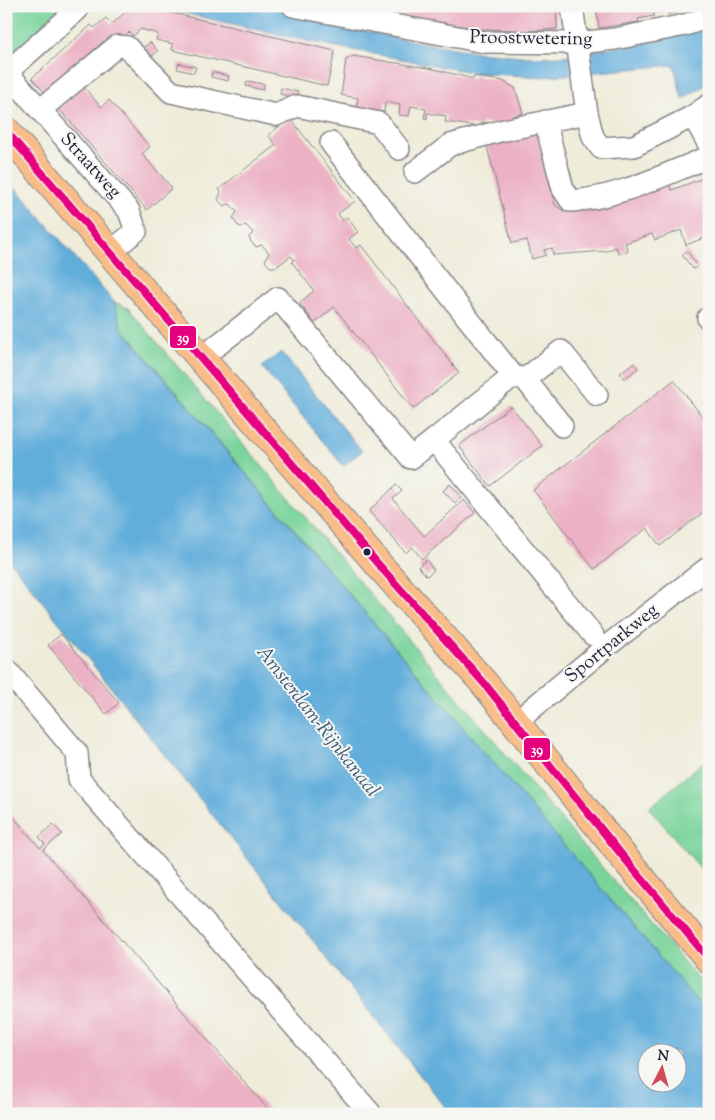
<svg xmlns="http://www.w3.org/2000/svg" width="715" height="1120" font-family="'Sorts Mill Goudy',serif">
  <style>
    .green { fill: #7ad49b; stroke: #4e7b6b }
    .water { fill: #62aedb; stroke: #42688b; fill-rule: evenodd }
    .building { fill: #ecb1c5 }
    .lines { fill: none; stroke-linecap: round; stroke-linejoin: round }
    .minor-casing { stroke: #88878a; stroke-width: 24 }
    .major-casing { stroke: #88878a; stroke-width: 30 }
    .minor { stroke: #fff; stroke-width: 21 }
    .major { stroke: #f8bd89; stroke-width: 28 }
    .bus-1-casing { stroke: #f6f6f2; stroke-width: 11 }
    .bus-1 { stroke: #e5007d; stroke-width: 8 }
    .bus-dot { fill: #22223b; stroke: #f6f6f2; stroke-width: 2 }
    .labels { text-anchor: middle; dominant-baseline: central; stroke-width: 4; stroke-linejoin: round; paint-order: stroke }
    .street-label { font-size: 19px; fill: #22223b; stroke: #f6f6f2 }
    .water-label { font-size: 20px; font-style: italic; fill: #3c5a7b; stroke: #f6f6f2 }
    .line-badge { stroke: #f6f6f2; stroke-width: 2 }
    .badge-label { font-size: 14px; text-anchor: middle; font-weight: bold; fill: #fff }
  </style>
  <rect width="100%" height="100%" fill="#f6f6f2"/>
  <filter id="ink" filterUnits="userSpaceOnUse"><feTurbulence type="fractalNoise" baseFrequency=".02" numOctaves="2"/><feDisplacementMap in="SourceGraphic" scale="10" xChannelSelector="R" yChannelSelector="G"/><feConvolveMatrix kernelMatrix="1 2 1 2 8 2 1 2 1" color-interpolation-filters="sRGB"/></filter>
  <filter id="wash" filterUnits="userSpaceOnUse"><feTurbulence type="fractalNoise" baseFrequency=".0096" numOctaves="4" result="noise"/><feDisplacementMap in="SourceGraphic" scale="20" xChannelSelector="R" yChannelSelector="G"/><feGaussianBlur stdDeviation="1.12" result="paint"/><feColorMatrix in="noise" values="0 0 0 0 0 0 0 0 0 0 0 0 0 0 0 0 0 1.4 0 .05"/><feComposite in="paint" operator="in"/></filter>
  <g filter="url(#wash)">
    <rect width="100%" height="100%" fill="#efecd9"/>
    <g class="green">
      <path d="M 6,6 L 70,6 L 6,60 Z"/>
      <path d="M 114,302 L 128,308 L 580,842 L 709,991 L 709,1015 L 122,328 Z"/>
      <path d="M 709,757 L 709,878 L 649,808 Z"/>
    </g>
    <g class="water">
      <path d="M 153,6 L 265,6 L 391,37 L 477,52 L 534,57 L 564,56 L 678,36 L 709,24 L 709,83 L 682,99 L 674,65 L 543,77 L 476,73 L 321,44 Z"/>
      <path d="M 6,177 L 114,302 L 122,329 L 709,1015 L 709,1114 L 451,1114 L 6,556 ZM 648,1052 L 678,1052 L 678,1082 L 648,1082 Z"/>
      <path d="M 281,352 L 362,451 L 343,466 L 262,367 Z"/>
    </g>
    <g id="blocks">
      <g class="building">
        <path d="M 132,6 L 142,6 L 335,51 L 327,86 L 172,50 L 173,44 L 156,40 L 158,34 L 141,29 L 133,36 L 129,32 L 123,38 L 119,34 L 107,45 L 104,41 L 45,93 L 32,78 L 91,25 L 94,28 L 106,18 L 112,24 Z"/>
        <path d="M 405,6 L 556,6 L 557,29 L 518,32 L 518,30 L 478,29 L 403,16 Z"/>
        <path d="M 596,6 L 667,6 L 668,11 L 653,13 L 654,16 L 638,19 L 639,22 L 599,28 Z"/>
        <path d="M 668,6 L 701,6 L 701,7 L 668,14 Z"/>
        <path d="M 150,42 L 158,51 L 151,57 L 143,48 Z"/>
        <path d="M 353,56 L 434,69 L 473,79 L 474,76 L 503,81 L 515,88 L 523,113 L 512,116 L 513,121 L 498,125 L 482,122 L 481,127 L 445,122 L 446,116 L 427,113 L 427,119 L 424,118 L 426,109 L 411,106 L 409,116 L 399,115 L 400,105 L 385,102 L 384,112 L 356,108 L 358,98 L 341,95 L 346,60 Z"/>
        <path d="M 179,63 L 196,67 L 194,73 L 177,69 Z"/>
        <path d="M 212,72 L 229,76 L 228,81 L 211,77 Z"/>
        <path d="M 247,81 L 264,84 L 263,90 L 246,86 Z"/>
        <path d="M 83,86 L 101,107 L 109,100 L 150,147 L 142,154 L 172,188 L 147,210 L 58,108 Z"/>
        <path d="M 281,88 L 298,92 L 297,98 L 280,94 Z"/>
        <path d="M 290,118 L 355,201 L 338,214 L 343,221 L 347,217 L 358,232 L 349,239 L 356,248 L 361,245 L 459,373 L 413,409 L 334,307 L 315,323 L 299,303 L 314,291 L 292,262 L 294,260 L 291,256 L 276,267 L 270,267 L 265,261 L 269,253 L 262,245 L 256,247 L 251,242 L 249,237 L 253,233 L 246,225 L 241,227 L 237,225 L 233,218 L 237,212 L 230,204 L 224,206 L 218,200 L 221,192 L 219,189 L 276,145 L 268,135 Z"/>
        <path d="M 536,130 L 555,205 L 565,212 L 597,209 L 669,183 L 671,190 L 707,177 L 709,182 L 709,236 L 686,245 L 681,230 L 655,240 L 652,234 L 625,243 L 628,251 L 619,254 L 616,247 L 606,251 L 553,255 L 552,248 L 544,250 L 546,255 L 532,259 L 527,240 L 512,243 L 486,143 Z"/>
        <path d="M 687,251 L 698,266 L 693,269 L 682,255 Z"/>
        <path d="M 633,363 L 638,368 L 624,379 L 620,373 Z"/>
        <path d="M 674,380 L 709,425 L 709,508 L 660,546 L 647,528 L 594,569 L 533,490 Z"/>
        <path d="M 511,406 L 542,446 L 490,486 L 459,446 Z"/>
        <path d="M 450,484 L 462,497 L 455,503 L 443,491 Z"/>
        <path d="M 396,485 L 402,491 L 393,499 L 424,536 L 464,500 L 475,513 L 422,559 L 412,547 L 406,553 L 369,511 Z"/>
        <path d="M 426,560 L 434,570 L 427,576 L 418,567 Z"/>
        <path d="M 61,634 L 119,703 L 106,714 L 48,645 Z"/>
        <path d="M 12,815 L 40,848 L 45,844 L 39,837 L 53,824 L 62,834 L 43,850 L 272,1114 L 6,1114 L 6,820 Z"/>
      </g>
    </g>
  </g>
  <g filter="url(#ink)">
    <use href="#blocks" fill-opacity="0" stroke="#88878a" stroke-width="1"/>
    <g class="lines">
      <defs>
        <g id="minor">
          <path d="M 293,6 L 484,42 L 578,43 L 615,39 L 685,25 L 709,17"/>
          <path d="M 572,6 L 587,113 L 593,137 L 601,148 L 634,146 L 693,116 L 709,105"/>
          <path d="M 6,71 L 129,211 L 136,231 L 110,252"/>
          <path d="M 7,72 L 77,10 L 74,6"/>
          <path d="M 40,110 L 117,46 L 127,47 L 171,92 L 276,115 L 297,106 L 379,123 L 399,149"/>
          <path d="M 693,116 L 709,145"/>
          <path d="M 545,121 L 563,189 L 571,201 C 619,198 665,174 709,157"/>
          <path d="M 331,143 L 513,376 L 434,440 L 593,635"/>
          <path d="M 415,172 L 450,145 L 500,131 L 587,113"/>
          <path d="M 708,318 L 709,318"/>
          <path d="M 201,358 L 278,298 L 411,458 L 434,440"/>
          <path d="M 513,376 L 525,379 L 562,426"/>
          <path d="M 525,379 L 561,351 L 597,395"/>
          <path d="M 6,669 L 77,753 L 79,779 L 371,1114"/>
          <path d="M 516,722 L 607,646 L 709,567"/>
        </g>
        <path id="major" d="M 6,131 L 378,564 L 484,683 L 621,854 L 709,959"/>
      </defs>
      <use href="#minor" class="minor-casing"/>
      <use href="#major" class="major-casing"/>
      <use href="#minor" class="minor"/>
      <use href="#major" class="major"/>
      <defs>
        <path id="bus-1" d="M 6,131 L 378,564 L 484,683 L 621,854 L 709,959"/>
      </defs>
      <use href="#bus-1" class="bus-1-casing"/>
      <use href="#bus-1" class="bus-1"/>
    </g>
  </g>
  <circle class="bus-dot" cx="367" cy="552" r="4.5"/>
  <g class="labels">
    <g class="street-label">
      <text transform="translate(531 39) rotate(1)">Proostwetering</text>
      <text transform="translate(90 166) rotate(48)">Straatweg</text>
      <text transform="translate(612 644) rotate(-39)">Sportparkweg</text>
    </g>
    <g class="water-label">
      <text transform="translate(317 722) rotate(52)">Amsterdam-Rijnkanaal</text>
    </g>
  </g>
  <g class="line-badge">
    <rect x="169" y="325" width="28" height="24" rx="5" fill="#e5007d"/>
    <rect x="523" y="737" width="28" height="24" rx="5" fill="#e5007d"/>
  </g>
  <g class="badge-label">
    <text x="183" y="342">39</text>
    <text x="537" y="754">39</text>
  </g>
  <rect width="715" height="1120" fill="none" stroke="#f6f6f2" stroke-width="25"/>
  <g transform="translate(662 1068) rotate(6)"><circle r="24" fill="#f6f6f2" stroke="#a1a1a9"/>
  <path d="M0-4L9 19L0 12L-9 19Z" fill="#d1495b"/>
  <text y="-8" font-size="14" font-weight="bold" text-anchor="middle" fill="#22223b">N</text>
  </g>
</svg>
